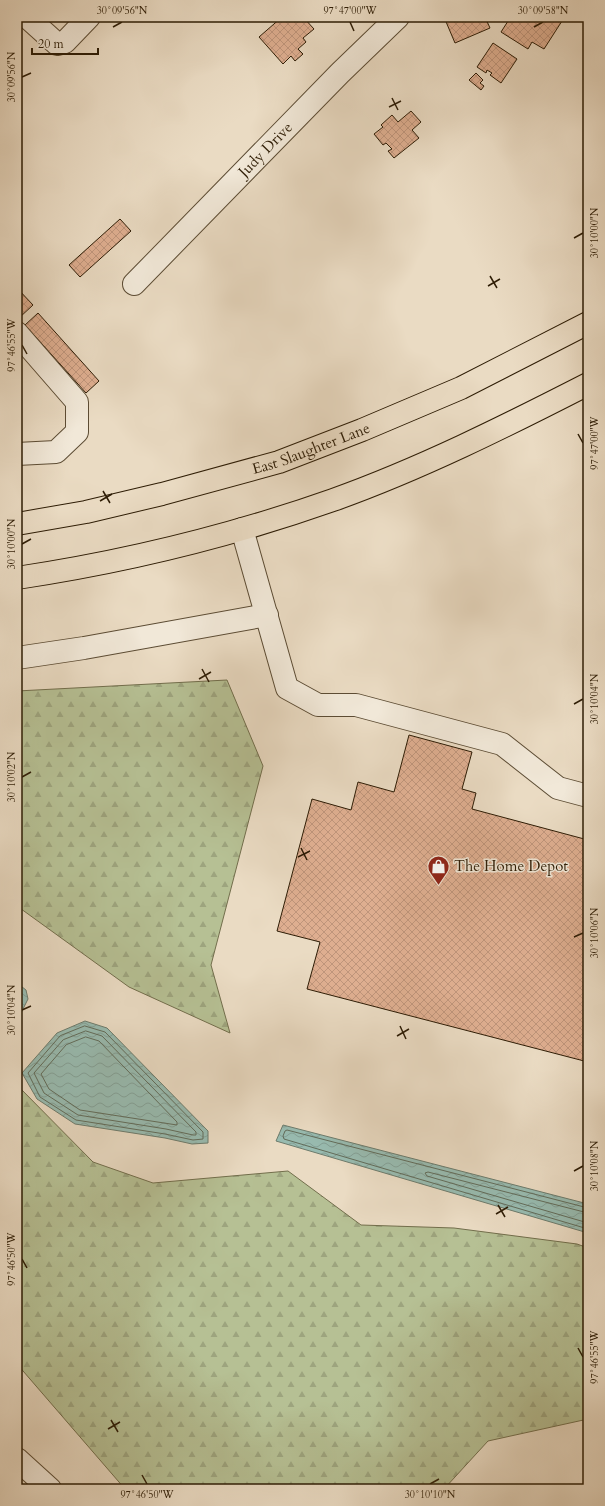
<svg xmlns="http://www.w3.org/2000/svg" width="605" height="1506" font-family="Cardo,serif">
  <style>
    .forest { fill: url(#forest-firs); stroke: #726e4c }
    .water { fill: url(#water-waves); stroke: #6d7b6c }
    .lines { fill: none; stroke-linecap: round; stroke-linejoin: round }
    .shore { stroke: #626c5a; stroke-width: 1 }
    .building { fill: url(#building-cross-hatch); stroke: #2d1c05 }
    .minor-casing { stroke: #5c4c34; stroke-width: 24 }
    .major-casing { stroke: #2d1c05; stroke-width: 24 }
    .minor { stroke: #f1e8d8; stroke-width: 22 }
    .major { stroke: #eadbc3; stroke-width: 22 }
    .ticks { fill: none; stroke: #2d1c05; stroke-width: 1.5 }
    .labels { text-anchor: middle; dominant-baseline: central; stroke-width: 3; stroke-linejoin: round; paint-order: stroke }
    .street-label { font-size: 15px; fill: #2d1c05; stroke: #f1e8d8 }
    .poi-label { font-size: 15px; fill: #2d1c05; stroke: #f1e8d8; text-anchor: start }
    .neatline { fill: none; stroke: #2d1c05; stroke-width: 1.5 }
    .ticks-label { font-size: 10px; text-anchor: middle; fill: #2d1c05 }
  </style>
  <defs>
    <pattern id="forest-firs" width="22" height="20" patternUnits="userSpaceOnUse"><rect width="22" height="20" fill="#b6c094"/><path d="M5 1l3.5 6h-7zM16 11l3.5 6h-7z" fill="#9da47e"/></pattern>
    <pattern id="water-waves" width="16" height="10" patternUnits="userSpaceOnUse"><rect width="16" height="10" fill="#98bbb0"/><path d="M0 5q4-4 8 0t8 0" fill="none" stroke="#83a096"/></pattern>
    <pattern id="building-cross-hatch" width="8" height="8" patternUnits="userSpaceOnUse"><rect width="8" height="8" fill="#deae90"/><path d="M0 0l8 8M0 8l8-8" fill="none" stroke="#bf957b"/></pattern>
  </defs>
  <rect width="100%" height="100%" fill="#eadbc3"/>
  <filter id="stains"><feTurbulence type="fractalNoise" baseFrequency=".005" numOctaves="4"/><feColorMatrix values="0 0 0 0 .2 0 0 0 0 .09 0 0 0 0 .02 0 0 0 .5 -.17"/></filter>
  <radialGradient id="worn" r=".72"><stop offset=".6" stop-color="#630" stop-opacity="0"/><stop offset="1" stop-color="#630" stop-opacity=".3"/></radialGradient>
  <g class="forest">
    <path d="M 227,680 L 263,766 L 211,965 L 230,1033 L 129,987 L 17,906 L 17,691 Z"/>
    <path d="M 17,1085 L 93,1162 L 153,1183 L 288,1171 L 361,1225 L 454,1228 L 577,1244 L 588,1248 L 588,1419 L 488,1441 L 444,1489 L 125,1489 L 17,1364 Z"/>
  </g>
  <g class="water">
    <path d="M 17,983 L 26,990 L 28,999 L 17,1021 Z"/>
    <path d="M 85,1021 L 107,1028 L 208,1131 L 208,1143 L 192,1144 L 165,1138 L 75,1124 L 37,1099 L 22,1073 L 57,1033 Z"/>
    <path d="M 283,1125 L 588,1204 L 588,1233 L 276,1141 Z"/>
  </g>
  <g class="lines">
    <g class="shore">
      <path d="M 85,1026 L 105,1032 L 203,1132 L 203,1139 L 193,1140 L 165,1134 L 76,1120 L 40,1097 L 28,1073 L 60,1036 Z"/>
      <path d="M 86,1031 L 102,1036 L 196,1132 L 196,1135 L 193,1135 L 166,1129 L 78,1115 L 44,1093 L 34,1073 L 63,1040 Z"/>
      <path d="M 86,1037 L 99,1041 L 177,1122 L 177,1125 L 80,1110 L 49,1089 L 41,1074 L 66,1045 Z"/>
      <path d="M 588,1208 L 287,1130 L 285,1131 L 283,1136 L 284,1139 L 588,1229"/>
      <path d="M 588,1213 L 428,1172 L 425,1173 L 427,1176 L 588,1223"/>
    </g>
  </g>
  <g class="building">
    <path d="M 282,17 L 303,17 L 314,29 L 303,38 L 306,42 L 298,49 L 303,54 L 295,61 L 291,56 L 283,64 L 259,37 Z"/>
    <path d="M 444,17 L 485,17 L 490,28 L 455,43 Z"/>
    <path d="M 509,17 L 556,17 L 562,21 L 544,49 L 532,42 L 528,49 L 501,32 L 510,18 Z"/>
    <path d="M 493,43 L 517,59 L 501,83 L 490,75 L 492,73 L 487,70 L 486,73 L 477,67 Z"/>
    <path d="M 476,73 L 483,80 L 480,83 L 484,86 L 481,90 L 469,80 Z"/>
    <path d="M 411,111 L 421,122 L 412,130 L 419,138 L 394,158 L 388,151 L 392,149 L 386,143 L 383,145 L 374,134 L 383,127 L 381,125 L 392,115 L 398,122 Z"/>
    <path d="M 120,219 L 131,231 L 80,277 L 69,265 Z"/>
    <path d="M 17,288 L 33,305 L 19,318 L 17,315 Z"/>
    <path d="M 38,313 L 99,381 L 86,393 L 25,325 Z"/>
    <path d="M 409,735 L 472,752 L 462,789 L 476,793 L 472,809 L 588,840 L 588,1062 L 307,989 L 320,942 L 277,931 L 312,799 L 351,810 L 358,782 L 394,792 Z"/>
  </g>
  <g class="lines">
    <defs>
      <g id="minor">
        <path d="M 27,17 L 57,44 L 65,42 L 89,17"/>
        <path id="s1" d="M 134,284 L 340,73 L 398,17"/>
        <path d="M 17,333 L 77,402 L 77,432 L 56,452 L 17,454"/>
        <path d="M 242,529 L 287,688 L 318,705 L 356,705 L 502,744 L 558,788 L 588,796"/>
        <path d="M 17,658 L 84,648 L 267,615"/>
        <path d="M 17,1459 L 50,1489"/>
      </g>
      <g id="major">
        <path id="s2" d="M 17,524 L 86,512 L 162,494 L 279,462 L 362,430 L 461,388 L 588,323"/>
        <path d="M 17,578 C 124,562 231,536 333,500 C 420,469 506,426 588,384"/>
      </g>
    </defs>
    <use href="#minor" class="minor-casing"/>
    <use href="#major" class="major-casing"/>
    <use href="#minor" class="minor"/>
    <use href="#major" class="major"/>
  </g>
  <path class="ticks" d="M 350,22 L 354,31M 113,27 L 122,22M 534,27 L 543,22M 22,77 L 31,73M 392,98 L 398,110M 389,107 L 401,101M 574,238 L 583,233M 490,276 L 497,288M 488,286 L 500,279M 22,345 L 27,354M 578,434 L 583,443M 103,491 L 110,503M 100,501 L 112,494M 22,544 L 31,539M 202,669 L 209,682M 199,679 L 211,672M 574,704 L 583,699M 22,777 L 31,772M 301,848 L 307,860M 298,857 L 310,851M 574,937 L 583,933M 22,1010 L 31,1006M 400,1026 L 406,1039M 397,1036 L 409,1029M 574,1171 L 583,1166M 498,1205 L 505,1217M 496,1214 L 508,1207M 22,1259 L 27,1268M 578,1348 L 583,1357M 111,1420 L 118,1432M 108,1429 L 120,1422M 142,1475 L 147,1484M 430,1484 L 439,1479"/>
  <defs>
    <symbol id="shop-pin" viewBox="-11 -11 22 30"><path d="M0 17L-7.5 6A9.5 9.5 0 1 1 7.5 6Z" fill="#8f2418" stroke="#f1e8d8"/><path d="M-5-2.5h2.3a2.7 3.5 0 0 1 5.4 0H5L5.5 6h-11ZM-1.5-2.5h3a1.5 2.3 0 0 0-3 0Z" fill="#fff"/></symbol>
  </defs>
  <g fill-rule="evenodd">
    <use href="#shop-pin" x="426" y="854" width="25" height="34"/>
  </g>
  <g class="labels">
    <g class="street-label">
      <text stroke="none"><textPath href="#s1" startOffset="188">Judy Drive</textPath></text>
      <text stroke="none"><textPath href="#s2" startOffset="304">East Slaughter Lane</textPath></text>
    </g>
    <g class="poi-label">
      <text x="454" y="866">The Home Depot</text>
    </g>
  </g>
  <rect width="605" height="1506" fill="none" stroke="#eadbc3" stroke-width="44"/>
  <path d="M32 48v6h66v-6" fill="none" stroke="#2d1c05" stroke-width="2"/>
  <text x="38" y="48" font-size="12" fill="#2d1c05" stroke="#f1e8d8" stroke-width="3" paint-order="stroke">20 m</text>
  <rect x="22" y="22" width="561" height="1462" class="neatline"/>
  <g class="ticks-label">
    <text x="122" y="14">30°09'56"N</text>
    <text x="350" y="14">97°47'00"W</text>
    <text x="543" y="14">30°09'58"N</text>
    <text transform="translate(11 77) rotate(-90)" y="4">30°09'56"N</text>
    <text transform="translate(594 233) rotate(-90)" y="4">30°10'00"N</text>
    <text transform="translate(11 345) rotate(-90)" y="4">97°46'55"W</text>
    <text transform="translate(594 443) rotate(-90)" y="4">97°47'00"W</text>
    <text transform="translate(11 544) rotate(-90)" y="4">30°10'00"N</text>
    <text transform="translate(594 699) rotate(-90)" y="4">30°10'04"N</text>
    <text transform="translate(11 777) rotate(-90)" y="4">30°10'02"N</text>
    <text transform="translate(594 933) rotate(-90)" y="4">30°10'06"N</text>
    <text transform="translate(11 1010) rotate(-90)" y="4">30°10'04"N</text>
    <text transform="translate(594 1166) rotate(-90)" y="4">30°10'08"N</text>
    <text transform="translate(11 1259) rotate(-90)" y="4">97°46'50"W</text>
    <text transform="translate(594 1357) rotate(-90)" y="4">97°46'55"W</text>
    <text x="147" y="1498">97°46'50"W</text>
    <text x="430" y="1498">30°10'10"N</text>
  </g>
  <rect width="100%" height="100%" filter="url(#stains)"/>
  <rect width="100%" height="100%" fill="url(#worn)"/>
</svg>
